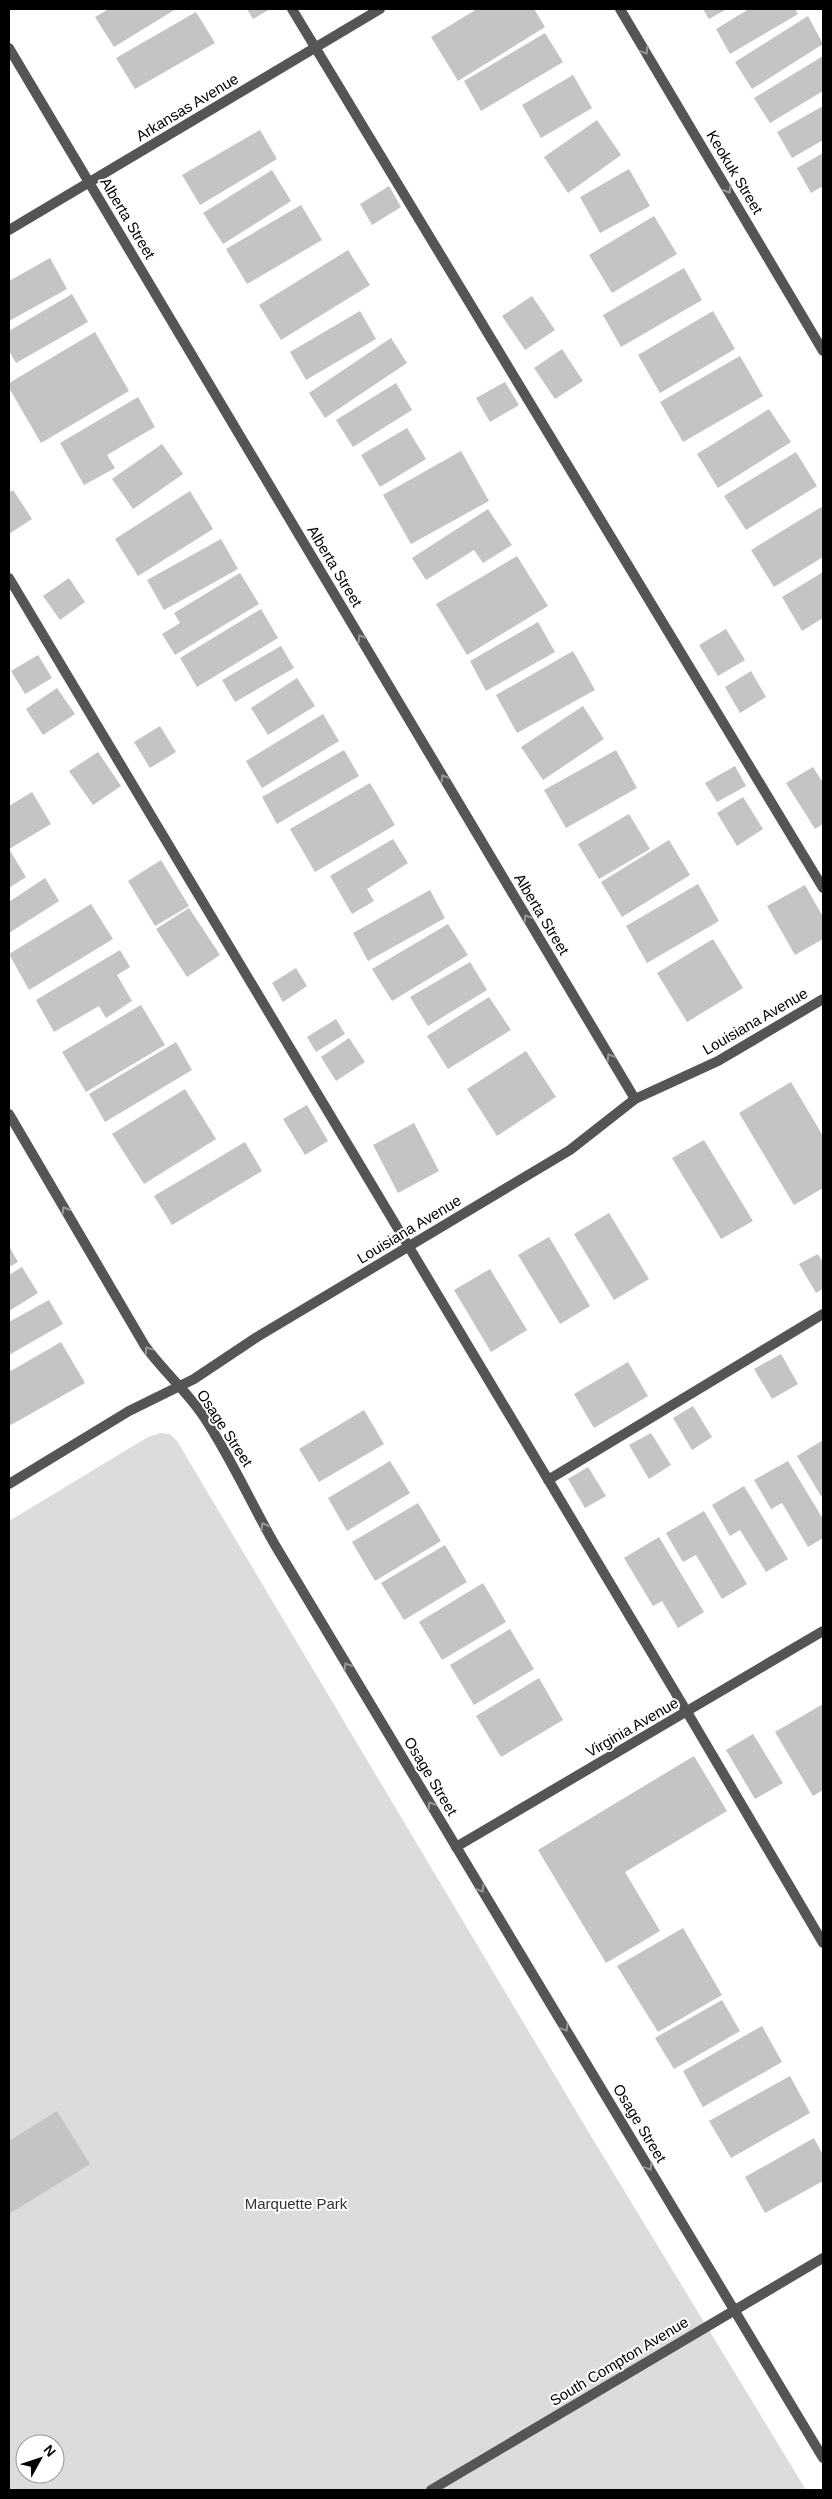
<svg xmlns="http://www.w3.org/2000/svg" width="832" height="2499" font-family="Helvetica,sans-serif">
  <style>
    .green { fill: #dcdcdc; fill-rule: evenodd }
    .building { fill: #c4c4c4 }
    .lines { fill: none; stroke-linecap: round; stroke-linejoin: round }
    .service { stroke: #555; stroke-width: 10 }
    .minor { stroke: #555; stroke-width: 10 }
    .tertiary { stroke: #555; stroke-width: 10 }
    .oneway { stroke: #999 }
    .labels { text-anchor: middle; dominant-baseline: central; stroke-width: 4; stroke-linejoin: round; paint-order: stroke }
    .street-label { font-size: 15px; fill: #000; stroke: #fff }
    .park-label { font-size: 15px; fill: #333; stroke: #fff }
  </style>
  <rect width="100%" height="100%" fill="#fff"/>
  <path class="green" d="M 160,1433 L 170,1434 L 177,1441 L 591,2136 L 806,2490 L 9,2490 L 9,1521 L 148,1437 ZM 25,2444 L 55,2444 L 55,2474 L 25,2474 Z"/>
  <g class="building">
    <path d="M 109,9 L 176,9 L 114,47 L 95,17 Z"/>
    <path d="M 247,9 L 270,9 L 253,19 Z"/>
    <path d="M 477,9 L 534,9 L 545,27 L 458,81 L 431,37 Z"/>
    <path d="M 703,9 L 727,9 L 709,19 Z"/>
    <path d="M 749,9 L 795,9 L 798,14 L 730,54 L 716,29 Z"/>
    <path d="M 196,12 L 215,43 L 135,89 L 116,58 Z"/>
    <path d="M 808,16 L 823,44 L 752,89 L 735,62 Z"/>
    <path d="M 545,33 L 563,62 L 481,111 L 464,81 Z"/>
    <path d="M 823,56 L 823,91 L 770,123 L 754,98 Z"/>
    <path d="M 573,75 L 592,108 L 541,138 L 522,105 Z"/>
    <path d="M 823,106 L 823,140 L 792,158 L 777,132 Z"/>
    <path d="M 597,120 L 621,155 L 568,193 L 544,157 Z"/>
    <path d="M 260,130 L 277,159 L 200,205 L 182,175 Z"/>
    <path d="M 823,153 L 823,186 L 811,193 L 797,168 Z"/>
    <path d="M 629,169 L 650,206 L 600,233 L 580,197 Z"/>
    <path d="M 272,170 L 291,201 L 223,244 L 203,213 Z"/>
    <path d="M 389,186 L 401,207 L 372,225 L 360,204 Z"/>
    <path d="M 301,205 L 322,240 L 247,284 L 226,249 Z"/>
    <path d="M 654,216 L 677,254 L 612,293 L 589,255 Z"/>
    <path d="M 348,250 L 370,285 L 281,340 L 259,305 Z"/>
    <path d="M 50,258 L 67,289 L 9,321 L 9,281 Z"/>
    <path d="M 684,268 L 702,300 L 621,347 L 603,315 Z"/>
    <path d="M 72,294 L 88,322 L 16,363 L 9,351 L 9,331 Z"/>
    <path d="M 532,296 L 555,330 L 525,350 L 502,316 Z"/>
    <path d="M 360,311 L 376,339 L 306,380 L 290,352 Z"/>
    <path d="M 713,311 L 735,349 L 660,393 L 638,355 Z"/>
    <path d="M 95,332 L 129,391 L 41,443 L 9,388 L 9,383 Z"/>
    <path d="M 391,338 L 407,363 L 325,418 L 309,393 Z"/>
    <path d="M 562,349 L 583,381 L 555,399 L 534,368 Z"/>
    <path d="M 740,356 L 763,396 L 683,442 L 660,402 Z"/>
    <path d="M 505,382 L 519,405 L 490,422 L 476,398 Z"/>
    <path d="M 396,383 L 412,410 L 353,447 L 336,420 Z"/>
    <path d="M 138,397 L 155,427 L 107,455 L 115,468 L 84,485 L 60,443 Z"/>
    <path d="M 769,409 L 791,442 L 718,488 L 697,454 Z"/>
    <path d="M 407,428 L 426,459 L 380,487 L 361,455 Z"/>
    <path d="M 162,444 L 183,474 L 133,509 L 112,479 Z"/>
    <path d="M 461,451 L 489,501 L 411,544 L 383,495 Z"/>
    <path d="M 796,452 L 817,486 L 746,530 L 724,496 Z"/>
    <path d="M 13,490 L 32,519 L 9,534 L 9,493 Z"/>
    <path d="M 190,491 L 213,529 L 138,576 L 115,539 Z"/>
    <path d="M 823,506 L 823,557 L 774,587 L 751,550 Z"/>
    <path d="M 488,509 L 512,545 L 483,563 L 474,550 L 426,580 L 412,558 Z"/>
    <path d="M 221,539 L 238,569 L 164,610 L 147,580 Z"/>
    <path d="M 517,556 L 548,606 L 467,655 L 436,604 Z"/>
    <path d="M 823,572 L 823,618 L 802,631 L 782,597 Z"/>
    <path d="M 240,573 L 259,604 L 175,655 L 162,634 L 180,623 L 174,613 Z"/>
    <path d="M 69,578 L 85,602 L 60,620 L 43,596 Z"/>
    <path d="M 261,609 L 278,638 L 197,687 L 180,658 Z"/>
    <path d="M 538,622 L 555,652 L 486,691 L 470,661 Z"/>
    <path d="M 726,629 L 745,660 L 718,676 L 699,645 Z"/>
    <path d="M 281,646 L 294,668 L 235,702 L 222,680 Z"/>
    <path d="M 573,651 L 595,690 L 517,733 L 496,695 Z"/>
    <path d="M 38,655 L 52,678 L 25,694 L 11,671 Z"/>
    <path d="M 751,671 L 766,697 L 740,713 L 725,687 Z"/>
    <path d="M 297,678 L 315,706 L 268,735 L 251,708 Z"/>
    <path d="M 57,688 L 75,714 L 43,735 L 26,709 Z"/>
    <path d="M 583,706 L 604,739 L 543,780 L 521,747 Z"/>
    <path d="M 323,714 L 339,741 L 262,788 L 246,761 Z"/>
    <path d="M 160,726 L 176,752 L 150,768 L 134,742 Z"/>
    <path d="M 344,750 L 359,776 L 277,824 L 262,797 Z"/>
    <path d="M 616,750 L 637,788 L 566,828 L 544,790 Z"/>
    <path d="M 98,752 L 121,786 L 93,805 L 69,771 Z"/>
    <path d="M 735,766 L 746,786 L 717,802 L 705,783 Z"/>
    <path d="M 813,767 L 823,783 L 823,824 L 815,829 L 786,783 Z"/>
    <path d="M 370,783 L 395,825 L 315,872 L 290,829 Z"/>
    <path d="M 32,792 L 51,824 L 9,849 L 26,877 L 9,888 L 9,806 Z"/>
    <path d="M 743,797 L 763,829 L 737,846 L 717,813 Z"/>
    <path d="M 629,814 L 650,849 L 599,879 L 578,844 Z"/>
    <path d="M 393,839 L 408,863 L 367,889 L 374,901 L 352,914 L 330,876 Z"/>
    <path d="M 669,840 L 690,875 L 622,917 L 601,882 Z"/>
    <path d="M 161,860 L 189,906 L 155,926 L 128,881 Z"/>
    <path d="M 45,878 L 59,901 L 9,933 L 9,902 Z"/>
    <path d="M 698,884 L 719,921 L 647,963 L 626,926 Z"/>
    <path d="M 805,885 L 823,917 L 823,939 L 795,955 L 767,906 Z"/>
    <path d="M 430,890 L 445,918 L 368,961 L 353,933 Z"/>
    <path d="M 91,904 L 113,939 L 29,990 L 9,954 Z"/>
    <path d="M 189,908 L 220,955 L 187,977 L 156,929 Z"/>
    <path d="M 448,924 L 468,955 L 392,1001 L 372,969 Z"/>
    <path d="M 713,939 L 743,988 L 687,1022 L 657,973 Z"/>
    <path d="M 120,950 L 130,967 L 117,975 L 132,1001 L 106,1018 L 99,1006 L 54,1032 L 36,1000 Z"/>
    <path d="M 470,962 L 487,990 L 428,1026 L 410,997 Z"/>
    <path d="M 296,968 L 307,986 L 283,1002 L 272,983 Z"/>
    <path d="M 489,997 L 511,1030 L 448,1069 L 427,1036 Z"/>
    <path d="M 141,1005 L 165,1045 L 86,1092 L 62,1052 Z"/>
    <path d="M 336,1019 L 345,1034 L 316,1052 L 307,1037 Z"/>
    <path d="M 349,1038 L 365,1062 L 336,1081 L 321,1057 Z"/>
    <path d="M 176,1042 L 192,1070 L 105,1122 L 89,1094 Z"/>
    <path d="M 526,1051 L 556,1097 L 497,1136 L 467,1089 Z"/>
    <path d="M 791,1082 L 823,1136 L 823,1188 L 794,1205 L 739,1113 Z"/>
    <path d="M 185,1089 L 216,1139 L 144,1184 L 112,1134 Z"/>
    <path d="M 307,1105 L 328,1141 L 305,1155 L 283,1119 Z"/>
    <path d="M 414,1123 L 439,1171 L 398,1193 L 373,1145 Z"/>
    <path d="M 704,1140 L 753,1221 L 721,1239 L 672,1158 Z"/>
    <path d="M 245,1142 L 262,1171 L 172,1225 L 154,1196 Z"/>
    <path d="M 609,1213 L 649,1279 L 614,1300 L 574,1234 Z"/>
    <path d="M 549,1237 L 590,1306 L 560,1324 L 518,1255 Z"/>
    <path d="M 9,1246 L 18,1262 L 9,1267 Z"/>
    <path d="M 818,1254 L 823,1263 L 823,1289 L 816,1293 L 799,1264 Z"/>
    <path d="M 22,1267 L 38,1293 L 9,1311 L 9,1275 Z"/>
    <path d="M 490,1269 L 527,1330 L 491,1352 L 454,1290 Z"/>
    <path d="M 49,1300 L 63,1324 L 9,1355 L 9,1322 Z"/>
    <path d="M 61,1342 L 85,1383 L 9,1426 L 9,1372 Z"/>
    <path d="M 781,1354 L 798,1384 L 772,1399 L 754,1369 Z"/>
    <path d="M 628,1362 L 648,1396 L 594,1428 L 574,1394 Z"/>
    <path d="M 693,1406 L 712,1437 L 692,1450 L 673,1418 Z"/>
    <path d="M 364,1410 L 384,1444 L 319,1482 L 299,1449 Z"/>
    <path d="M 651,1433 L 671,1465 L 649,1479 L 629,1445 Z"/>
    <path d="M 823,1440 L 823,1494 L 821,1496 L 797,1456 Z"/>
    <path d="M 390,1461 L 410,1493 L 347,1531 L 328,1498 Z"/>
    <path d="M 788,1461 L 823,1519 L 823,1538 L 808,1547 L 782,1503 L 771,1509 L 754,1480 Z"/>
    <path d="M 588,1467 L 606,1496 L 585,1508 L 568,1479 Z"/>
    <path d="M 744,1486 L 788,1559 L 766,1572 L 740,1530 L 730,1536 L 712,1505 Z"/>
    <path d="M 418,1503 L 441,1541 L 375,1581 L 352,1542 Z"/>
    <path d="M 704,1511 L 747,1584 L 722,1599 L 696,1555 L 683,1562 L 666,1533 Z"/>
    <path d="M 659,1537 L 704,1612 L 678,1628 L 662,1601 L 653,1606 L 624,1558 Z"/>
    <path d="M 445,1545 L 467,1582 L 404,1620 L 381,1583 Z"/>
    <path d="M 483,1583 L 506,1622 L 442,1660 L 419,1622 Z"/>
    <path d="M 510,1629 L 534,1669 L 474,1705 L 450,1665 Z"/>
    <path d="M 539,1678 L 563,1720 L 501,1757 L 476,1716 Z"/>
    <path d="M 823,1704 L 823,1790 L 813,1796 L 775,1732 Z"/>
    <path d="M 753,1734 L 783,1783 L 755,1799 L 726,1750 Z"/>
    <path d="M 694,1756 L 727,1811 L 625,1872 L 660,1931 L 606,1963 L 538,1850 Z"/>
    <path d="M 683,1928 L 722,1995 L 658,2032 L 617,1966 Z"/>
    <path d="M 722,2000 L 740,2031 L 674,2069 L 655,2038 Z"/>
    <path d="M 762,2026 L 782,2062 L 703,2107 L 683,2071 Z"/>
    <path d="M 790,2076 L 810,2113 L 731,2158 L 709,2121 Z"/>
    <path d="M 57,2111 L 90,2164 L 9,2214 L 9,2141 Z"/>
    <path d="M 814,2138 L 823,2155 L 823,2181 L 765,2213 L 745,2177 Z"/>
  </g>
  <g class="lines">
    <g class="service">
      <path d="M 292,9 L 823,888"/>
      <path d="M 9,578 L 687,1712 L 823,1943"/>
      <path d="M 548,1480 L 823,1314"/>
    </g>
    <g class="minor">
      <path d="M 620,9 L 823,351"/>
      <path d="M 9,48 L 635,1099"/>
      <path d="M 9,230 L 380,9"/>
      <path d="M 9,1114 L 145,1346 C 163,1371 187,1391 204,1417 C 231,1458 251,1503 275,1545 L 823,2458"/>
      <path d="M 9,1484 L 129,1411 L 194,1379 L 257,1337 L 570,1150 L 635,1099 L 718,1061 L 823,999"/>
      <path d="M 456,1847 L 823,1631"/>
    </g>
    <path class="tertiary" d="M 431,2490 L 823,2258"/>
  </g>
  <defs><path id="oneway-chevron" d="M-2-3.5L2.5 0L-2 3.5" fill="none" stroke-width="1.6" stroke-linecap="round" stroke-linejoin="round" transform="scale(1.25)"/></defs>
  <g class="oneway">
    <use href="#oneway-chevron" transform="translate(645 51) rotate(59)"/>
    <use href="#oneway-chevron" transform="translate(728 190) rotate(59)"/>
    <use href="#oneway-chevron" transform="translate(361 638) rotate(-121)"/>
    <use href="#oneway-chevron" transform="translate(444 778) rotate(-121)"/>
    <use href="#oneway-chevron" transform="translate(527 918) rotate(-121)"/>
    <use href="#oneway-chevron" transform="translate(610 1057) rotate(-121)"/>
    <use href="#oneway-chevron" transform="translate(65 1210) rotate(-120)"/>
    <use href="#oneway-chevron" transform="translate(148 1350) rotate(-124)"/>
    <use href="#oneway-chevron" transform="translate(264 1526) rotate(-119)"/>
    <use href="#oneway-chevron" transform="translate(347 1666) rotate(-121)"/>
    <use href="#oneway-chevron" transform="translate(431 1805) rotate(-121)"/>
    <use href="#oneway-chevron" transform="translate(481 1889) rotate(59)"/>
    <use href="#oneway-chevron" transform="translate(565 2028) rotate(59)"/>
    <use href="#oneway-chevron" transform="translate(649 2167) rotate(59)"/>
  </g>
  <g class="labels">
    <g class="street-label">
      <text transform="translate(187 107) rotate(-31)">Arkansas Avenue</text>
      <text transform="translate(735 172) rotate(59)">Keokuk Street</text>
      <text transform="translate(128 218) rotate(59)">Alberta Street</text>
      <text transform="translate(335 566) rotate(59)">Alberta Street</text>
      <text transform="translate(542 914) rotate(59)">Alberta Street</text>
      <text transform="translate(755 1021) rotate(-30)">Louisiana Avenue</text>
      <text transform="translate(409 1229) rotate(-31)">Louisiana Avenue</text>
      <text transform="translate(225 1428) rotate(57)">Osage Street</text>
      <text transform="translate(632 1727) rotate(-30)">Virginia Avenue</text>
      <text transform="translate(431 1776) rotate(59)">Osage Street</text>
      <text transform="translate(640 2123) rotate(59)">Osage Street</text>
      <text transform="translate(619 2361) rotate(-31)">South Compton Avenue</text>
    </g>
    <g class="park-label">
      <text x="296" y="2203">Marquette Park</text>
    </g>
  </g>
  <rect width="832" height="2499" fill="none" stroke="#000000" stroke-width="20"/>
  <g transform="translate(40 2459) rotate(50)"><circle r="24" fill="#ffffff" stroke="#999999"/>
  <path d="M0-4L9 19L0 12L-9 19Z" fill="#000000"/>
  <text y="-8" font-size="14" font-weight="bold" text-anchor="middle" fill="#000000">N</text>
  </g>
</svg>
